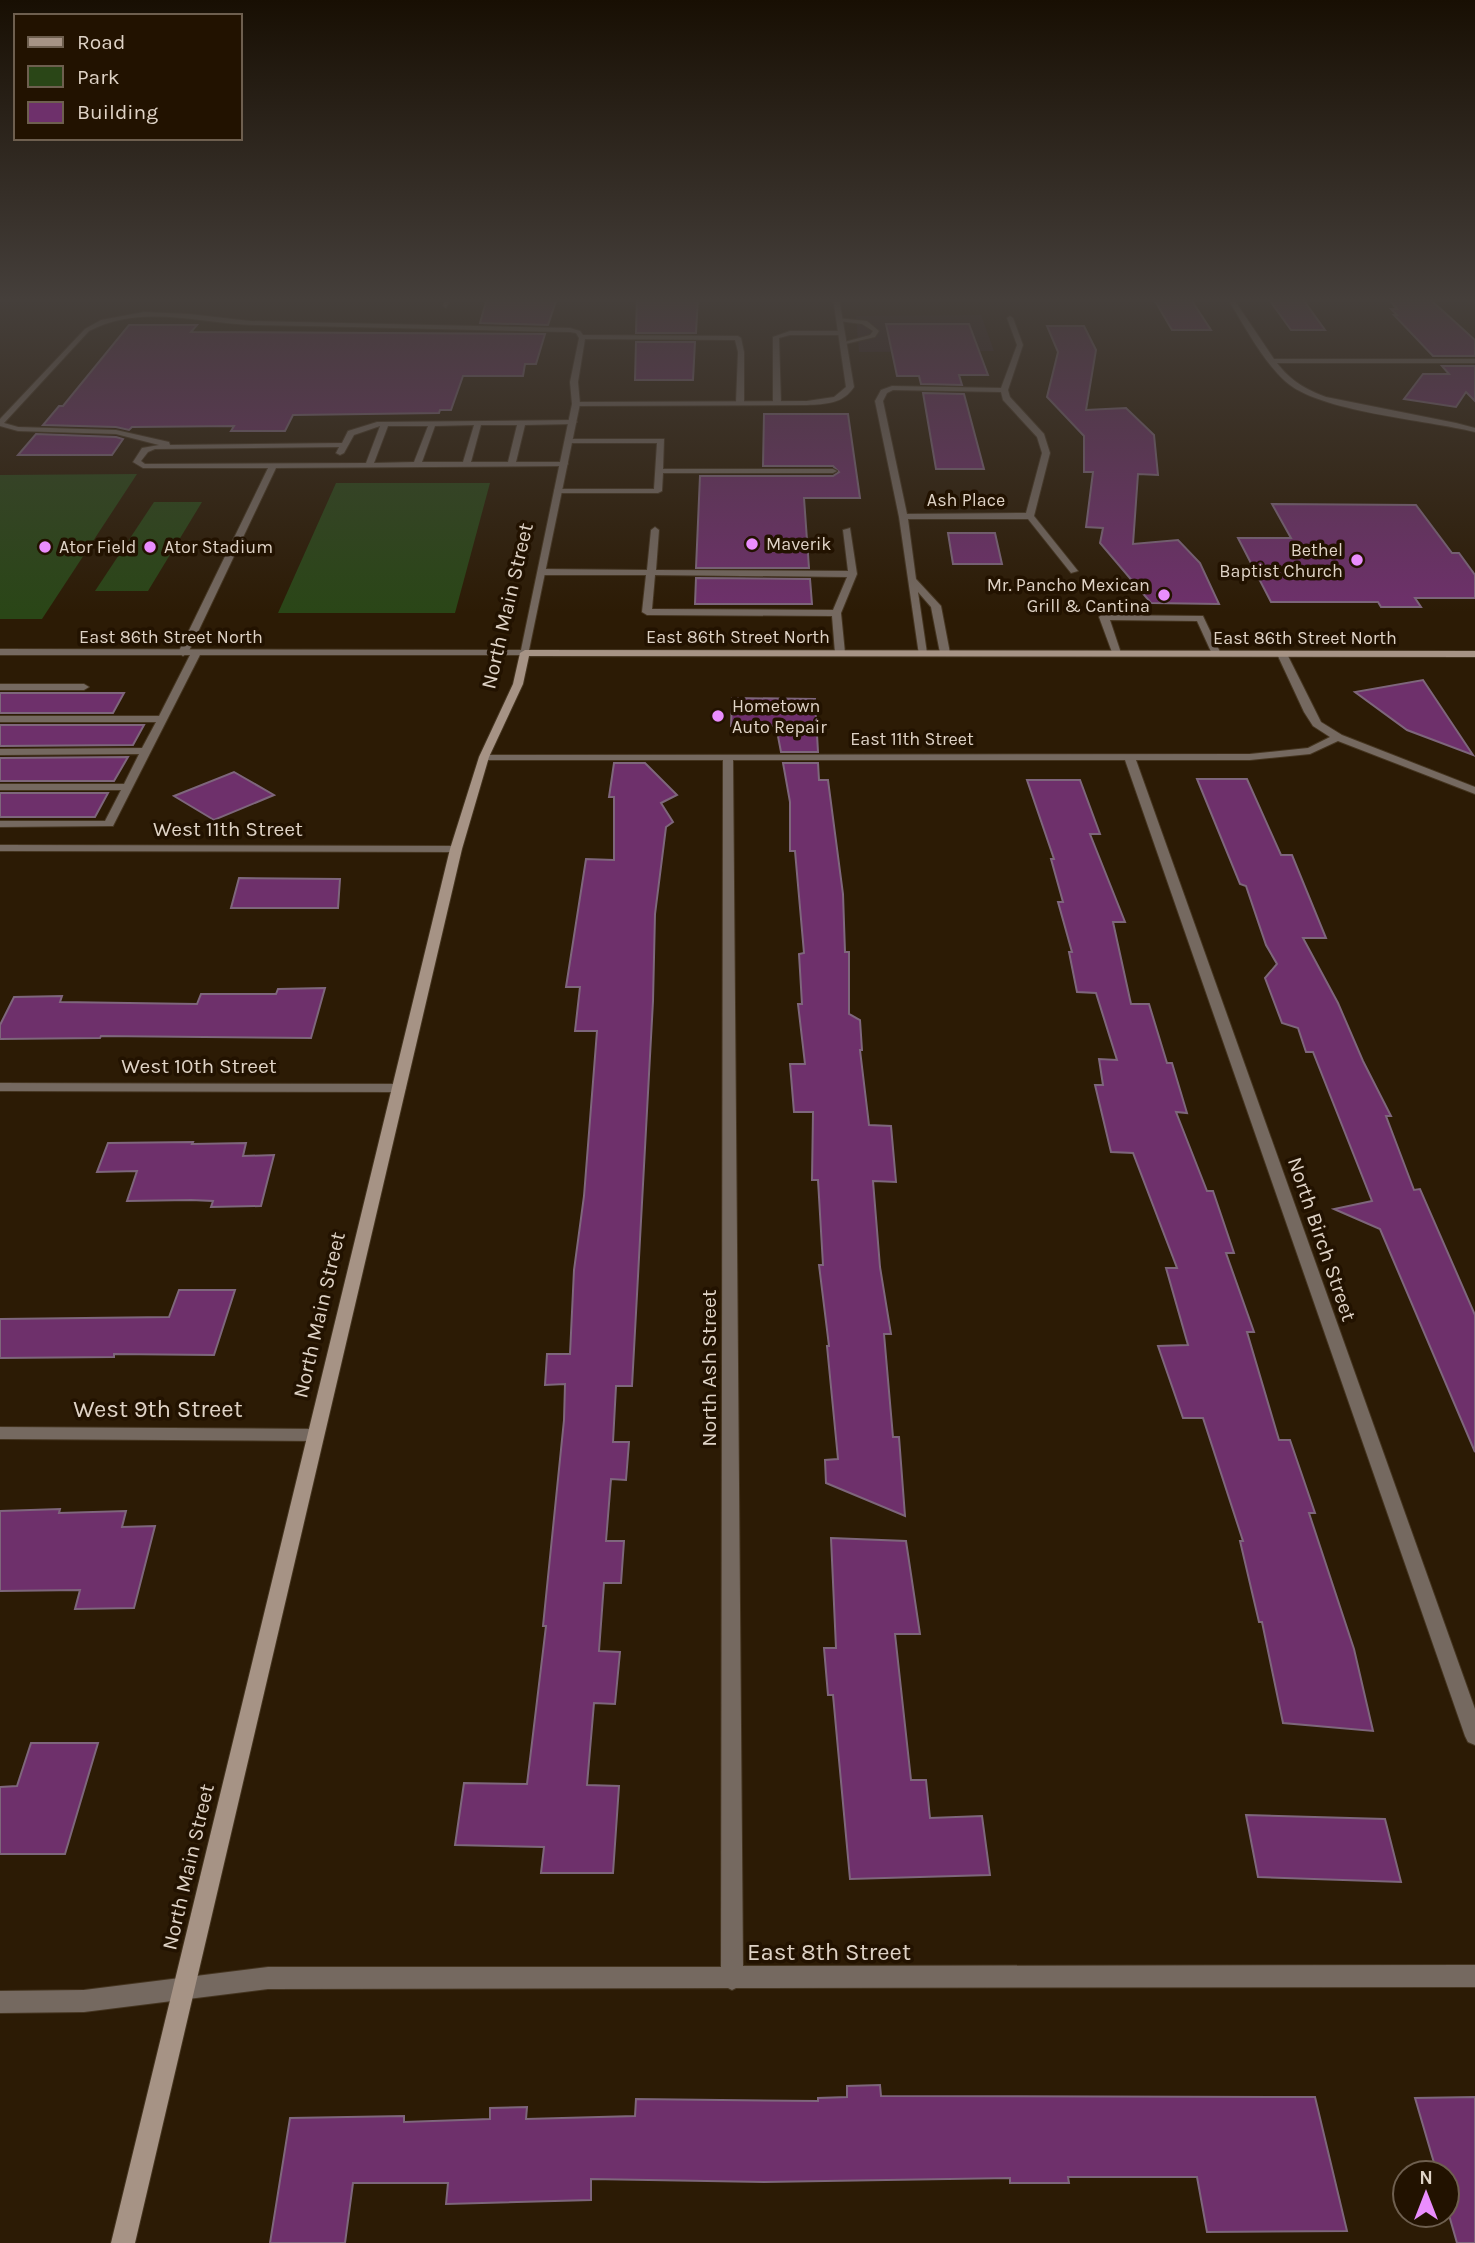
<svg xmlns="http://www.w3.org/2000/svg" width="1475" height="2243" font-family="Karla,sans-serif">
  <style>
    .commercial { fill: #342023 }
    .green { fill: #2a4617 }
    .building { fill: #6e306b; stroke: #7e667c; stroke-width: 2 }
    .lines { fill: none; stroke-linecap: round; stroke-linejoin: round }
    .service-casing { stroke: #453520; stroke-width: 2 }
    .minor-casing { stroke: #453520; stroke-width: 2 }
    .tertiary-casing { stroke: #453520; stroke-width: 2 }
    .secondary-casing { stroke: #453520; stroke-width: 2 }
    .service { fill: #756960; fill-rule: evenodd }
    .minor { fill: #756960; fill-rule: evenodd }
    .tertiary { fill: #756960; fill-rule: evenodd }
    .secondary { fill: #a69385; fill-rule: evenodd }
    .poi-dot { fill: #ea8dfd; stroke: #221200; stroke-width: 2.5 }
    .labels { text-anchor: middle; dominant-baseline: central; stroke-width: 7; stroke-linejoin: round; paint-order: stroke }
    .far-street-label { font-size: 18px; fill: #dfd3c6; stroke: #221200 }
    .far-poi-label { font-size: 18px; fill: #dfd3c6; stroke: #221200; text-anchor: start }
    .street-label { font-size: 21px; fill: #dfd3c6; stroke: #221200 }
    .near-street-label { font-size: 24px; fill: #dfd3c6; stroke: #221200 }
  </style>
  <rect width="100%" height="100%" fill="#2c1b05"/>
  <path class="commercial" d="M 981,315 L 994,351 L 859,352 L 856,316 Z"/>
  <g class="green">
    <path d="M 137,474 L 42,619 L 0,619 L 0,475 Z"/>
    <path d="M 336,483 L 490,483 L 455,613 L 278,613 Z"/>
    <path d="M 154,502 L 202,502 L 148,591 L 95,591 Z"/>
  </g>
  <g class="building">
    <path d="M 487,298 L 557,298 L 548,325 L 480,323 Z"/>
    <path d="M 637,298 L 698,298 L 696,333 L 636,333 Z"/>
    <path d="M 1268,298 L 1302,298 L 1325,330 L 1291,330 Z"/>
    <path d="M 1389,300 L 1432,301 L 1475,340 L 1475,356 L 1433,356 L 1394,315 L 1397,315 L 1391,309 L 1397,309 Z"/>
    <path d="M 1155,301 L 1192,301 L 1211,330 L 1172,330 Z"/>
    <path d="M 886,324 L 969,324 L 988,375 L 959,375 L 962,385 L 921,384 L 919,376 L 897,376 Z"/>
    <path d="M 129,325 L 197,325 L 191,332 L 545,334 L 536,364 L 525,364 L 523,376 L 463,376 L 451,410 L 440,410 L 439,413 L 293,415 L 285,431 L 231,431 L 234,426 L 132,427 L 129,430 L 116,427 L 43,425 L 59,406 L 63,406 Z"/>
    <path d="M 1047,326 L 1084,326 L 1096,350 L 1086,410 L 1126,408 L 1154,435 L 1158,475 L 1138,474 L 1133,544 L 1178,540 L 1200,563 L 1219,604 L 1151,603 L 1100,543 L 1103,528 L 1086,527 L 1093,472 L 1084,472 L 1084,436 L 1047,397 L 1058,352 Z"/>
    <path d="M 636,342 L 695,342 L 693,380 L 635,380 Z"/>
    <path d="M 1442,366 L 1475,366 L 1475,401 L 1466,392 L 1456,407 L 1404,399 L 1423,374 L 1449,374 Z"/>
    <path d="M 923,393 L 964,394 L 984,469 L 936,469 Z"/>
    <path d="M 764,414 L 848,414 L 860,498 L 804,498 L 809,568 L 696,568 L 700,476 L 833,476 L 839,472 L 833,466 L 763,466 Z"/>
    <path d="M 36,434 L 116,437 L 123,439 L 112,455 L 18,455 Z"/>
    <path d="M 1272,504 L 1416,505 L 1452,553 L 1459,553 L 1475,575 L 1475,598 L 1415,598 L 1421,607 L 1381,607 L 1378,602 L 1271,602 L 1238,538 L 1291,538 Z"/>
    <path d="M 948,533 L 995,533 L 1002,564 L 953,564 Z"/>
    <path d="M 696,578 L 810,579 L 812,604 L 695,604 Z"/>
    <path d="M 1423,680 L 1473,755 L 1407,730 L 1355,692 Z"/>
    <path d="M 0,693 L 124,693 L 113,713 L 0,713 Z"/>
    <path d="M 732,698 L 815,699 L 818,752 L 781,752 L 776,726 L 731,726 Z"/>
    <path d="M 0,725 L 144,725 L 133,745 L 0,746 Z"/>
    <path d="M 128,757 L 114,781 L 0,781 L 0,758 Z"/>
    <path d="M 614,763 L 645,763 L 677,795 L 661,803 L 673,822 L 666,827 L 655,914 L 653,1001 L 632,1386 L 616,1386 L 613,1442 L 629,1442 L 626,1480 L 611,1479 L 606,1541 L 624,1541 L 621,1583 L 604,1583 L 599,1651 L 620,1652 L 615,1704 L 594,1703 L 587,1785 L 619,1786 L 613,1873 L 541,1873 L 544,1847 L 455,1845 L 464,1783 L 527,1784 L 546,1626 L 543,1626 L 564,1420 L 565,1384 L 545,1385 L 547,1354 L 570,1354 L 574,1270 L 584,1196 L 597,1031 L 575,1031 L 580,987 L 566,987 L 586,859 L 614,860 L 614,797 L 609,797 Z"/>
    <path d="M 783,763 L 818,763 L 819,780 L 828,780 L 843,894 L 845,952 L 849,952 L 849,1014 L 860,1020 L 862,1050 L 860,1050 L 869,1125 L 891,1126 L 896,1182 L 873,1181 L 880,1267 L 891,1334 L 884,1334 L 893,1437 L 899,1437 L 905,1516 L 826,1483 L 825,1460 L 838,1459 L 827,1346 L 829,1346 L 819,1265 L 823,1265 L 818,1180 L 812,1180 L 813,1112 L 794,1112 L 790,1064 L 805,1064 L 798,1004 L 802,1004 L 799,954 L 804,953 L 795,851 L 790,851 L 790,802 Z"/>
    <path d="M 234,772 L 274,795 L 214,820 L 174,796 Z"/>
    <path d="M 1197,779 L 1247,779 L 1281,855 L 1292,855 L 1326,938 L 1303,938 L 1338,1003 L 1363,1061 L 1391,1116 L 1386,1116 L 1414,1190 L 1420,1189 L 1475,1315 L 1475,1452 L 1380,1229 L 1334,1209 L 1372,1201 L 1313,1052 L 1306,1052 L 1298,1028 L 1282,1023 L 1265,978 L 1277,964 L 1266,945 L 1246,886 L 1240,884 Z"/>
    <path d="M 1027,780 L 1080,780 L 1100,834 L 1090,834 L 1125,922 L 1113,922 L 1131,1004 L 1149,1004 L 1167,1063 L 1172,1063 L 1187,1113 L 1176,1112 L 1207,1191 L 1213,1191 L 1234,1253 L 1226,1253 L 1254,1332 L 1247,1332 L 1279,1440 L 1290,1440 L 1315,1513 L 1309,1513 L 1354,1649 L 1373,1731 L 1283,1723 L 1262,1622 L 1259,1622 L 1240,1541 L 1243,1541 L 1203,1418 L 1183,1418 L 1158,1346 L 1188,1345 L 1166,1268 L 1177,1268 L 1133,1153 L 1111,1152 L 1095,1085 L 1103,1085 L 1099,1059 L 1117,1060 L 1096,993 L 1077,992 L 1069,952 L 1072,952 L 1058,902 L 1063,902 L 1051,859 L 1054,859 Z"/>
    <path d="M 0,793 L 108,793 L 95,817 L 0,817 Z"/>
    <path d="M 239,878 L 340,879 L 338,908 L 231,908 Z"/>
    <path d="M 325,988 L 311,1038 L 101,1036 L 100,1038 L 0,1039 L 0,1025 L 14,997 L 62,996 L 60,1002 L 197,1004 L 201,994 L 276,994 L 278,989 Z"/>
    <path d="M 193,1142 L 192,1144 L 246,1143 L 243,1156 L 274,1155 L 261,1206 L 211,1207 L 213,1201 L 191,1200 L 127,1201 L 137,1171 L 97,1172 L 108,1143 Z"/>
    <path d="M 179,1290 L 235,1290 L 214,1355 L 114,1354 L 114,1357 L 0,1358 L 0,1319 L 169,1317 Z"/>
    <path d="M 60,1509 L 59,1513 L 126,1511 L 122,1527 L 155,1526 L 134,1608 L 75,1609 L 80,1590 L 0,1591 L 0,1511 Z"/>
    <path d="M 831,1538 L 906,1541 L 920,1634 L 895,1634 L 911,1780 L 926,1780 L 930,1818 L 982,1816 L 990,1875 L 850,1879 L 833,1695 L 828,1695 L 824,1648 L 836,1648 Z"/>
    <path d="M 31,1743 L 98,1743 L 65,1854 L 0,1854 L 0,1787 L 17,1786 Z"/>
    <path d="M 1246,1815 L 1385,1819 L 1401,1882 L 1258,1877 Z"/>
    <path d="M 880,2085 L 881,2096 L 1315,2097 L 1347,2231 L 1207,2232 L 1197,2177 L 1068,2177 L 1069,2183 L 1010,2183 L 1010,2178 L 764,2182 L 591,2179 L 591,2200 L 446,2204 L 448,2183 L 353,2183 L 345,2243 L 270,2243 L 290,2118 L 404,2116 L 404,2122 L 490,2119 L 490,2108 L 527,2107 L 526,2119 L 635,2116 L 636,2099 L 818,2101 L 818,2098 L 847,2097 L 847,2086 Z"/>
    <path d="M 1475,2097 L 1475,2243 L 1457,2243 L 1447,2208 L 1447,2173 L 1437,2173 L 1415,2098 Z"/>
  </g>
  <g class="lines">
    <defs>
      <g id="service">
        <path d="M 446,298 L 452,298 L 446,308 L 443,306 Z"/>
        <path d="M 864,298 L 979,298 L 976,300 Z"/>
        <path d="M 144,312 L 189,314 L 250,321 L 570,328 L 580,331 L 583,335 L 738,336 L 741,338 L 744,352 L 744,403 L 740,405 L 736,403 L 738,352 L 735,340 L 585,339 L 578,382 L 580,404 L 576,406 L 572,404 L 570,382 L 579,338 L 576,333 L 570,332 C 465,330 361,327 256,325 C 199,324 143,303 89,331 L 4,423 L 18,427 L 116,430 L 169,442 L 170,445 L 342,443 L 348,431 L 377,422 L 573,420 L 577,422 L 573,424 L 525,425 L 516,462 L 567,462 L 568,464 L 564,466 L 276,468 L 188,653 L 183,656 L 178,653 L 268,468 L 143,468 L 133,462 L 142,448 L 159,445 L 116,434 L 18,431 L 0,426 L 0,419 L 85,329 L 101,320 ZM 474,425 L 463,462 L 422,462 L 435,426 ZM 481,425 L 517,425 L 508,462 L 471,462 ZM 380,426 L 366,463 L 145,464 L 141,461 L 148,452 L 155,449 L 339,447 L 336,453 L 340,455 L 344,453 L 354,435 ZM 388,426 L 428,426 L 414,462 L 374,463 Z"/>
        <path d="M 837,318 L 867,321 L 879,331 L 875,337 L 841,345 L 841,343 L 870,335 L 873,331 L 862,324 L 839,321 Z"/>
        <path d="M 790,331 L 841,331 L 844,333 L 841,335 L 790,335 L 779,338 L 781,403 L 777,405 L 773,403 L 773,337 Z"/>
        <path d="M 569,439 L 664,439 L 663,469 L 833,469 L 837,471 L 833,473 L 663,473 L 662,491 L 658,493 L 558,493 L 554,491 L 555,489 L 654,489 L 657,443 L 566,443 L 565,441 Z"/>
        <path d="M 655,527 L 659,530 L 656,570 L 848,571 L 843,530 L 850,528 L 857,574 L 841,613 L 845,653 L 840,656 L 835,653 L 832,616 L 647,615 L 642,612 L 646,575 L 542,575 L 538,572 L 542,569 L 647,570 L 651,530 ZM 655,575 L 847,577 L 833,610 L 652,609 Z"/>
        <path d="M 1101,615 L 1203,616 L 1221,654 L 1213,656 L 1197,621 L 1110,620 L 1121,653 L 1113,655 L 1099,617 Z"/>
        <path d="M 196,650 L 201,653 L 113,826 L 0,827 L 0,821 L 105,821 L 121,790 L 0,790 L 0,784 L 124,784 L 139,754 L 0,755 L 0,749 L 142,748 L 156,722 L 0,722 L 0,716 L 159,716 L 191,653 Z"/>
        <path d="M 0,684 L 84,684 L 89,687 L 84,690 L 0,690 Z"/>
      </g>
      <g id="minor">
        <path d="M 833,298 L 839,298 L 854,387 C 843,404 826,404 807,405 L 576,406 L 572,404 L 576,402 L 807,401 L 834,397 L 846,387 Z"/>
        <path d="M 1227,298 L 1233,298 L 1274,359 L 1475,359 L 1475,363 L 1277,363 C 1291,381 1305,389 1326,397 L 1456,423 L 1475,428 L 1475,432 C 1428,420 1318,412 1285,381 C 1261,359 1245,326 1227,298 Z"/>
        <path d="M 1468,298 L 1475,298 L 1475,303 Z"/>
        <path d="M 1010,316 L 1013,318 L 1023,345 L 1008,390 L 1010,397 L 1044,434 L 1050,453 L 1034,516 L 1078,571 L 1071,573 L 1028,519 L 908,519 L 916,579 L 941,606 L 950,653 L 945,656 L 940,653 L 931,607 L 918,592 L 927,653 L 919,655 L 899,517 L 875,401 L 881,390 L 892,386 L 1001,388 L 1017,345 L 1007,318 ZM 893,390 L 1001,392 L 1003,400 L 1037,437 L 1042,453 L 1026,513 L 907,514 L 883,401 L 887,393 Z"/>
        <path d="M 1282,651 L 1287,654 L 1321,722 L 1342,735 L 1475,787 L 1475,794 L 1338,741 L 1310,754 L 1250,760 L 1136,760 L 1475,1709 L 1475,1745 L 1468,1742 L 1465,1736 L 1125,760 L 733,760 L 743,1966 L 1475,1965 L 1475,1987 L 736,1988 L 732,1990 L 728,1988 L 268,1989 L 84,2012 L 0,2013 L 0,1991 L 84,1990 L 268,1967 L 721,1967 L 723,760 L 484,760 L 480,759 L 480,755 L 1250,754 L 1308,748 L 1330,737 L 1313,726 L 1304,712 L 1277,654 Z"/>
        <path d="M 0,845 L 456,846 L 462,849 L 456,852 L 0,851 Z"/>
        <path d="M 0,1083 L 399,1084 L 406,1088 L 399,1092 L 0,1091 Z"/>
        <path d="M 0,1427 L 316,1429 L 322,1430 L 324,1435 L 322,1440 L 316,1441 L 0,1439 Z"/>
      </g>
      <path id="tertiary" d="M 576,402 L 580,404 L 528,655 L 0,655 L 0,649 L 521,650 L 572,404 Z"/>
      <path id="secondary" d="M 525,650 L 1475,651 L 1475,657 L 529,656 L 523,684 L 489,757 L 462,849 L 135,2243 L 111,2243 L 450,849 L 479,757 L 513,684 L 520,653 Z"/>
    </defs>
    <use href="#service" class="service-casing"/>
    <use href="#minor" class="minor-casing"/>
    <use href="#tertiary" class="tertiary-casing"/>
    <use href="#secondary" class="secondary-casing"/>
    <use href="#service" class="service"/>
    <use href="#minor" class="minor"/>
    <use href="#tertiary" class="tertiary"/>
    <use href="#secondary" class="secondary"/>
  </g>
  <linearGradient id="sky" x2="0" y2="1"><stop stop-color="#180f03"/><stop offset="0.49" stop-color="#453f3b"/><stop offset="1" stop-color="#453f3b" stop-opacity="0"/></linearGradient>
  <rect width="1475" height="612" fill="url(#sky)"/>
  <g class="poi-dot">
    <circle cx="752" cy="544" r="7"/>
    <circle cx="45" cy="547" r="7"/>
    <circle cx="150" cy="547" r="7"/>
    <circle cx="1357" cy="560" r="7"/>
    <circle cx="1164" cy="595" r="7"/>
    <circle cx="718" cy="716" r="7"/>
  </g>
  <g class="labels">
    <g class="far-street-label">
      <text x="966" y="500">Ash Place</text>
      <text x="171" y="637">East 86th Street North</text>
      <text x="738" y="637">East 86th Street North</text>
      <text x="1305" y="638">East 86th Street North</text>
      <text x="912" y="739">East 11th Street</text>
    </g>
    <g class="far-poi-label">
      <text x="766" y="544">Maverik</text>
      <text x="59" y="547">Ator Field</text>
      <text x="164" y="547">Ator Stadium</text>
      <text x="1343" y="550" text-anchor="end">Bethel<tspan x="1343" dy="21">Baptist Church</tspan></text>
      <text x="1150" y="585" text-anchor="end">Mr. Pancho Mexican<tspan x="1150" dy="21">Grill &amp; Cantina</tspan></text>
      <text x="732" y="706">Hometown<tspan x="732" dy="21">Auto Repair</tspan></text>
    </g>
    <g class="street-label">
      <text transform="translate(507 606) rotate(-77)">North Main Street</text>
      <text x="228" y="829">West 11th Street</text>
      <text x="199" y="1066">West 10th Street</text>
      <text transform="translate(1322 1239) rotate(71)">North Birch Street</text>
      <text transform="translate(319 1315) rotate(-77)">North Main Street</text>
      <text transform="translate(709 1368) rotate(-90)">North Ash Street</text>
      <text transform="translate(188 1867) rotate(-77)">North Main Street</text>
    </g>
    <g class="near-street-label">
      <text x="158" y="1409">West 9th Street</text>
      <text x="829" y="1952">East 8th Street</text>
    </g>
  </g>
  <rect x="14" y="14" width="228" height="126" fill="#221200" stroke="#6e5f4f" stroke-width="2"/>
  <rect x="28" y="37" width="35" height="10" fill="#a69385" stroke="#6e5f4f" stroke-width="2"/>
  <text x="77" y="49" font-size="21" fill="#dfd3c6">Road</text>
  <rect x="28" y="66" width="35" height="21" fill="#2a4617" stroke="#6e5f4f" stroke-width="2"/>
  <text x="77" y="84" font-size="21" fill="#dfd3c6">Park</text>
  <rect x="28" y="102" width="35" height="21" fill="#6e306b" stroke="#6e5f4f" stroke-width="2"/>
  <text x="77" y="119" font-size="21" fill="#dfd3c6">Building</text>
  <g transform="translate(1426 2194)"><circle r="33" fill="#221200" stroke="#6e5f4f" stroke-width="2"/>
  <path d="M0-5L12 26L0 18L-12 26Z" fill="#ea8dfd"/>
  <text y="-10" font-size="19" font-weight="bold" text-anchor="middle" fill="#dfd3c6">N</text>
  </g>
</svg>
